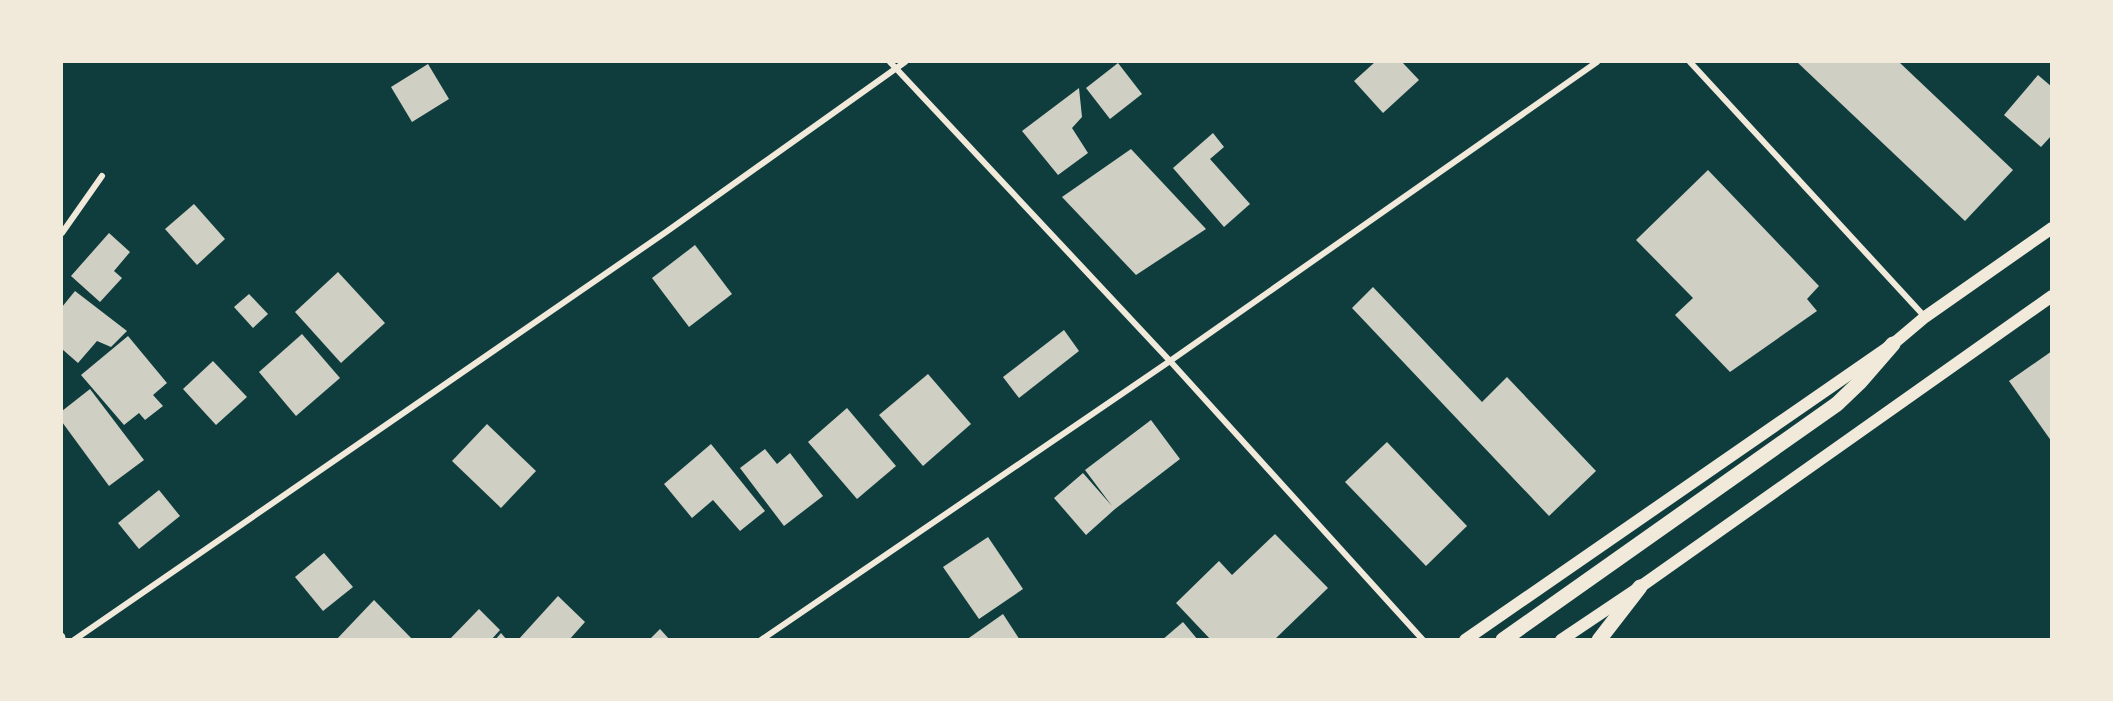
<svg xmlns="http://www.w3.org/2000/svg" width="2113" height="701" font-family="Inter,sans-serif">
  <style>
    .building { fill: #cfcfc3 }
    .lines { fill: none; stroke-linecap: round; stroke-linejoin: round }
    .minor { stroke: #f1e9da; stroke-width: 6 }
    .secondary { stroke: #f1e9da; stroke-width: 12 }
    .primary { stroke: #f1e9da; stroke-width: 15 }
  </style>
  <rect width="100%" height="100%" fill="#0f3d3e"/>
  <g class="building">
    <path d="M 1375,62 L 1402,62 L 1419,80 L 1383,113 L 1354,81 Z"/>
    <path d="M 1797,62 L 1899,62 L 2013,170 L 1965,221 Z"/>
    <path d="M 1118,63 L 1142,94 L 1110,119 L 1086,88 Z"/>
    <path d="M 428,64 L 449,99 L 412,122 L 391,87 Z"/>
    <path d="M 2038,75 L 2052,87 L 2052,135 L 2041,147 L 2004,115 Z"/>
    <path d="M 1079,88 L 1082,117 L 1072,128 L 1088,153 L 1058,175 L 1022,131 Z"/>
    <path d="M 1213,133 L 1224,147 L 1210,159 L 1250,204 L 1224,227 L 1173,168 Z"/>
    <path d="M 1131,149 L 1206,229 L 1136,275 L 1062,197 Z"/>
    <path d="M 1708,170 L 1819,286 L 1807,299 L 1817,311 L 1730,372 L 1675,315 L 1693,298 L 1636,240 Z"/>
    <path d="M 194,204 L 225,239 L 197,265 L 165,229 Z"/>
    <path d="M 109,233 L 130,252 L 114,271 L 122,278 L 100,302 L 71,276 Z"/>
    <path d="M 695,245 L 732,294 L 689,327 L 652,278 Z"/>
    <path d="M 338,272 L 385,323 L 341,363 L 295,312 Z"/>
    <path d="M 1373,287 L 1482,402 L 1507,377 L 1596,471 L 1549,516 L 1352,308 Z"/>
    <path d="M 75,291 L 127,331 L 111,347 L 97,341 L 78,363 L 62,349 L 62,307 Z"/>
    <path d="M 249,294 L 268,314 L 253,328 L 234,307 Z"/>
    <path d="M 1064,330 L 1079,351 L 1019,398 L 1003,377 Z"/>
    <path d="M 302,334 L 340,378 L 296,416 L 259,372 Z"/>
    <path d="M 128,336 L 167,383 L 153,395 L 163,406 L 145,420 L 139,413 L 124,425 L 81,375 Z"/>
    <path d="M 2052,351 L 2052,442 L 2009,381 Z"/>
    <path d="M 213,361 L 247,397 L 216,425 L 183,389 Z"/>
    <path d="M 928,374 L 971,424 L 923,466 L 879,415 Z"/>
    <path d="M 90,389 L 144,460 L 109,486 L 62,422 L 62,411 Z"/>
    <path d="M 847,408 L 896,466 L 857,499 L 808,442 Z"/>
    <path d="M 1151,420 L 1180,459 L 1115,509 L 1086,535 L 1054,498 L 1083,473 L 1112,506 L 1085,470 Z"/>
    <path d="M 487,424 L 536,471 L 501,508 L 452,461 Z"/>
    <path d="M 1387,442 L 1467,526 L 1426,566 L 1345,482 Z"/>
    <path d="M 711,444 L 765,511 L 740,531 L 713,500 L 692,518 L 664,484 Z"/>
    <path d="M 765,449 L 777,464 L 790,453 L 823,496 L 784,526 L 740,468 Z"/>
    <path d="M 159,490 L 180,516 L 139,549 L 118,523 Z"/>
    <path d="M 1275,534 L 1328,588 L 1274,640 L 1211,640 L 1176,603 L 1219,561 L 1232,575 Z"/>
    <path d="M 988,537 L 1023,589 L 979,619 L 943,567 Z"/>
    <path d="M 324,553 L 353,587 L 323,611 L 295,577 Z"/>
    <path d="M 558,596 L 585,622 L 569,640 L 518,640 Z"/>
    <path d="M 374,600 L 413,640 L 336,640 Z"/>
    <path d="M 479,609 L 500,630 L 491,640 L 449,640 Z"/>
    <path d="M 1003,614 L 1020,640 L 966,640 Z"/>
    <path d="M 1183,622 L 1198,640 L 1162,640 Z"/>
    <path d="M 660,629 L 670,640 L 649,640 Z"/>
    <path d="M 501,633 L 507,640 L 495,640 Z"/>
  </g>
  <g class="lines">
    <g class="minor">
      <path d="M 890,62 L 1170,361 L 1423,640"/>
      <path d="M 1690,62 L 1925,317"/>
      <path d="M 62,233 L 102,176"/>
      <path d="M 62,636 L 63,640"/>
      <path d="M 74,640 L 666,232 L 905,62"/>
      <path d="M 761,640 L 1170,361 L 1597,62"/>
    </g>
    <g class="secondary">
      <path d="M 1465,640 L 1893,344 L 1925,317 L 2052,228"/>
      <path d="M 1561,640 L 1640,587 L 2052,296"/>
    </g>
    <g class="primary">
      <path d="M 1503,640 L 1837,404 L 1860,382 L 1893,344"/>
      <path d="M 1599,640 L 1640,587"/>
    </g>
  </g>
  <rect width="2113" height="701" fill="none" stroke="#f1e9da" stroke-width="126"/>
</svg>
